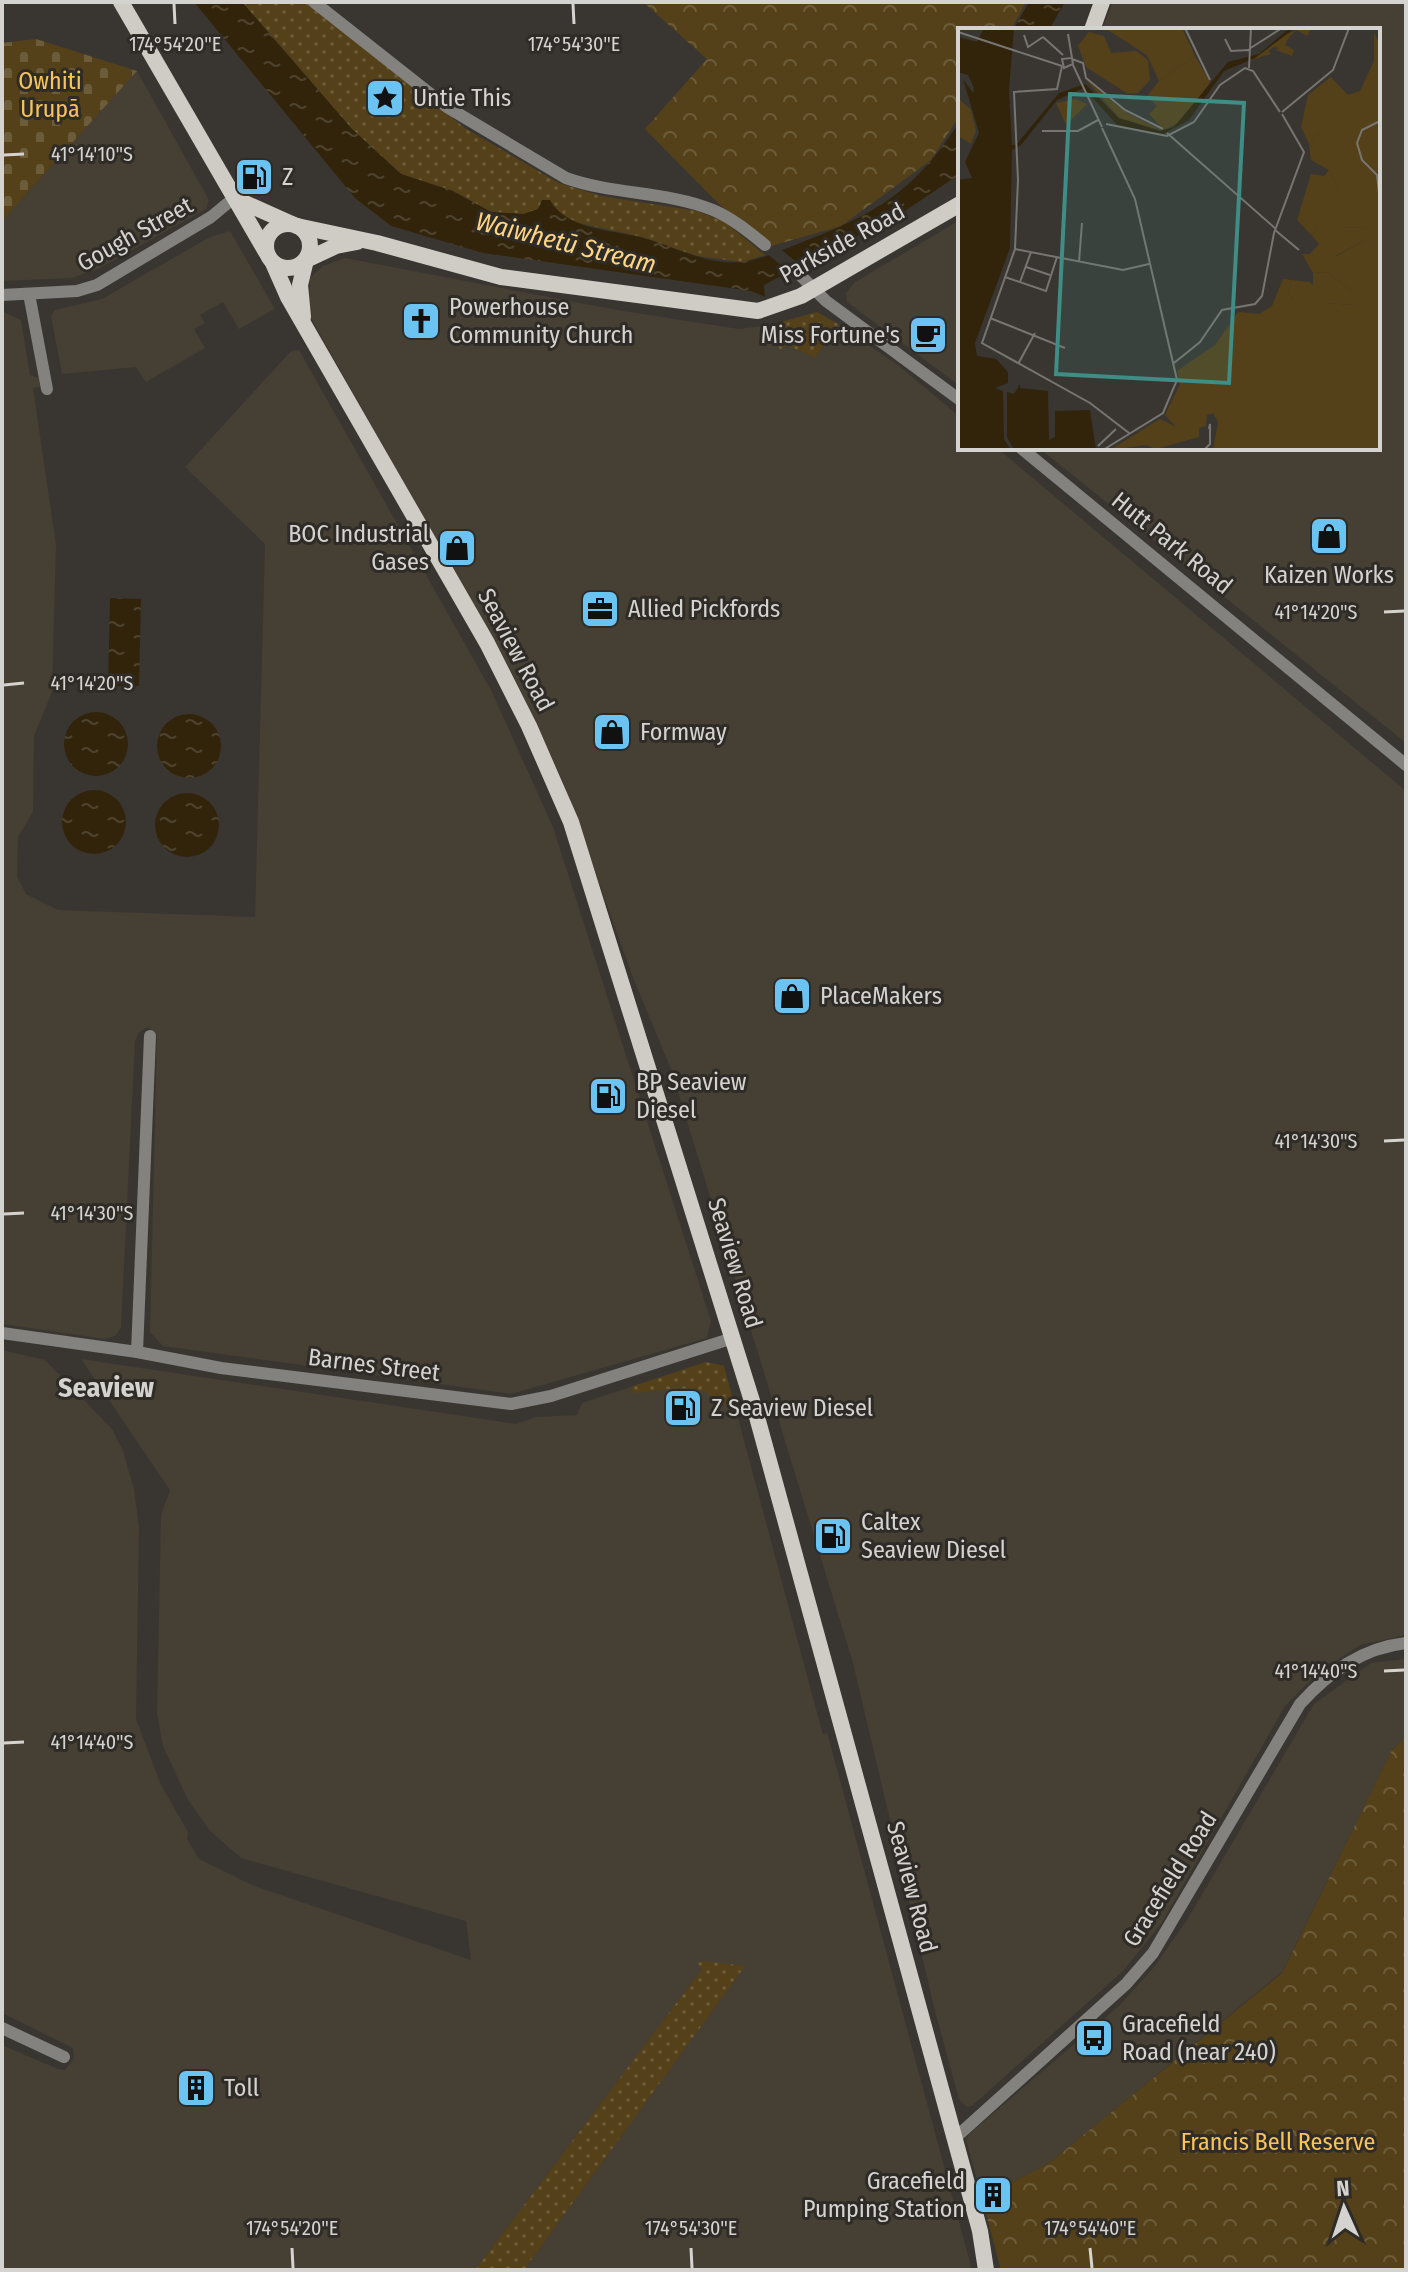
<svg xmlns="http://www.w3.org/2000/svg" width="1408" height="2272" font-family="'Fira Sans Condensed',sans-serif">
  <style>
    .built { fill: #453f34 }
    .grass { fill: url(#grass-dots) }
    .forest { fill: url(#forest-crowns) }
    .cemetery { fill: url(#cemetery-stones) }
    .water { fill: url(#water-ripples) }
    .pier { fill: #393631 }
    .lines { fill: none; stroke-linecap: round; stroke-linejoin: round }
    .minor { stroke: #83827f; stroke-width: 12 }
    .major { stroke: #cfccc6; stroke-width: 16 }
    .ticks { fill: none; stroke: #d5d3d0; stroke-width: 3 }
    .labels { text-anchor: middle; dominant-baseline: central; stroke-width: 6; stroke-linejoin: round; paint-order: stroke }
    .park-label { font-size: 24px; fill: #f8c457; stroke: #2f2c27 }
    .poi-label { font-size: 24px; fill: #d5d3d0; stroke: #2f2c27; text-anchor: start }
    .street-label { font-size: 24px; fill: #d5d3d0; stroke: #2f2c27 }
    .water-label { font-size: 26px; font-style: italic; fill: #fed583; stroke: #2f2c27 }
    .quarter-label { font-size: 28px; font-weight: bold; fill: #d5d3d0; stroke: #2f2c27 }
    .inset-road { fill: none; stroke: #777571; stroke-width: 2 }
    .view { fill: #408d86; fill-opacity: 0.15; stroke: #408d86; stroke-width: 4 }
    .inset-edge { fill: none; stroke: #d5d3d0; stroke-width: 4 }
    .ticks-label { font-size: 20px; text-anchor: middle; fill: #d5d3d0; stroke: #2f2c27; stroke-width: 6; stroke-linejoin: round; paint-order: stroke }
  </style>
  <defs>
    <pattern id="grass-dots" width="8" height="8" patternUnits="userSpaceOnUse" patternTransform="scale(2)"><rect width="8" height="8" fill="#544119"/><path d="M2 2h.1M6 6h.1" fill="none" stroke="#6c5c39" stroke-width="1.8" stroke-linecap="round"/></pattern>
    <pattern id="forest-crowns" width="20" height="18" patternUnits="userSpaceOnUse" patternTransform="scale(2)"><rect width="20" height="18" fill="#544119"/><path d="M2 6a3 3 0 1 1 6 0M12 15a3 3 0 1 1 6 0" fill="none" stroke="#6c5c39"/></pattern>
    <pattern id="cemetery-stones" width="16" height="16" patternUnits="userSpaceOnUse" patternTransform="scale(2)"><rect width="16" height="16" fill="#544119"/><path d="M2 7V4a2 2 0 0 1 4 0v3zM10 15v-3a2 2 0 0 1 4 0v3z" fill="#6c5c39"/></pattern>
    <pattern id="water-ripples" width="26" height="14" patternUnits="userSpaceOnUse" patternTransform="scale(2)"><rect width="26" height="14" fill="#31240b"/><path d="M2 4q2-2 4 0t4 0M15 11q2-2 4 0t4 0" fill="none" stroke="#4e432e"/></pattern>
  </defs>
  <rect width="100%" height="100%" fill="#393631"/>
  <g class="built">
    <path d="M 1113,2 L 1406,2 L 1406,743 L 1039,448 L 1378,448 L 1378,30 L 1102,30 Z"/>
    <path d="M 137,71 L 209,200 L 206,209 L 98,269 L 72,278 L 2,281 L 2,221 Z"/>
    <path d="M 960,220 L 960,386 L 847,302 L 846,293 L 855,282 Z"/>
    <path d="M 230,231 L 275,309 L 239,329 L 223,302 L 200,315 L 205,323 L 194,329 L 205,348 L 146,382 L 136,367 L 62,374 L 51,316 L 55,310 L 102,299 L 210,237 Z"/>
    <path d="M 345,258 L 617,310 L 739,329 L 770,325 L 773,338 L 815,358 L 838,324 L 899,366 L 960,417 L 960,448 L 997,448 L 1406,791 L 1406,1635 L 1360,1645 L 1318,1673 L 1285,1706 L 1161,1924 L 1123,1971 L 973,2105 L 966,2107 L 959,2099 L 935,2011 L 853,1663 L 671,1069 L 632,975 L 562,779 L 514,677 L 308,313 L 310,278 L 323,266 Z"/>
    <path d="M 2,311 L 21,320 L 30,375 L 39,378 L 40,387 L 33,388 L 56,545 L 52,692 L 34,736 L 33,812 L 18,837 L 17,877 L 26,894 L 58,910 L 255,917 L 265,544 L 185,467 L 291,351 L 299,350 L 491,690 L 553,827 L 711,1321 L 707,1338 L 511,1394 L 163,1346 L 150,1332 L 157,1036 L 148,1027 L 139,1032 L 135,1041 L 121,1328 L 115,1336 L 105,1339 L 2,1324 Z"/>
    <path d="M 2,1350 L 45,1360 L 112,1429 L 123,1451 L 134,1489 L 139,1528 L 136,1719 L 161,1785 L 188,1832 L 187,1839 L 199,1859 L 252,1885 L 471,1960 L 466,1921 L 241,1858 L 210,1831 L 188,1800 L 163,1746 L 157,1713 L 161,1515 L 170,1490 L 81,1359 L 516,1424 L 536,1417 L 577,1415 L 582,1403 L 706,1362 L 724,1366 L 823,1735 L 827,1732 L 972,2270 L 524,2270 L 744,1967 L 697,1964 L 703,1968 L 475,2270 L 2,2270 L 2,2045 L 58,2069 L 65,2070 L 74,2058 L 73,2048 L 2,2013 Z"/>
    <path d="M 1406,1659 L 1406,1737 L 1392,1750 L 1282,1972 L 1049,2163 L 982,2198 L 966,2140 L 969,2134 L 1120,2005 L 1154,1967 L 1187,1920 L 1314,1704 L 1371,1663 Z"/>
  </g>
  <g class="grass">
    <path d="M 242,2 L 308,2 L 466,129 L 559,183 L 601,196 L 697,211 L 725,222 L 765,255 L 742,262 L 697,256 L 642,237 L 578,223 L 560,214 L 553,206 L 523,214 L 491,212 L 453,191 L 401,174 L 352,129 Z"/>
    <path d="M 817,312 L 838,324 L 815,358 L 787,345 L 780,350 L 770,325 Z"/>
    <path d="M 706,1362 L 724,1366 L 735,1409 C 721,1407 716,1396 703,1391 C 680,1384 656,1392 633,1393 L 631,1387 Z"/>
    <path d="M 704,1961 L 745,1966 L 524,2270 L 475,2270 L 702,1969 L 697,1963 Z"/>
  </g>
  <g class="forest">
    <path d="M 643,2 L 1026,2 L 1011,30 L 960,30 L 960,115 L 931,160 L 841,226 L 771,246 L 719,204 L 645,129 L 707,59 Z"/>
    <path d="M 1406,1737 L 1406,2270 L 1001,2270 L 982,2198 L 1049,2163 L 1282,1973 L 1392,1750 Z"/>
  </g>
  <path class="cemetery" d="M 36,39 L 137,71 L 2,221 L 2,43 Z"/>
  <g class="water">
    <path d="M 194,2 L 242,2 L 352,129 L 401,174 L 453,191 L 491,212 L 523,214 L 538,209 L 542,200 L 550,200 C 565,228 607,230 636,236 C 671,244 705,266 742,262 C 760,260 782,250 800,243 C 876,214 915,191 960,121 L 960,174 L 905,211 L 764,285 L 765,297 L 751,291 L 483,253 L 391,226 L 355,198 Z"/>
    <path d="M 1029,2 L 1065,2 L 1049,30 L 1013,30 Z"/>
    <path d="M 110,598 L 141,599 L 139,686 L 108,686 Z"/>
    <circle cx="96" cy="744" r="32"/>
    <circle cx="189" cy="746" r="32"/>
    <circle cx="94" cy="822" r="32"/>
    <circle cx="187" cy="825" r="32"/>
  </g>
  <path class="pier" d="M 778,247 L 802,267 L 791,273 L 766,253 Z"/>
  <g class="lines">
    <g class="minor">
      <path d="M 314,2 L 447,107 L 566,178 C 613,195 667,191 713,210 C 732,218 749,232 765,245"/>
      <path d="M 796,271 L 826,301 L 960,400"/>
      <path d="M 29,294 L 47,389"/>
      <path d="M 2,295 L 77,291 L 97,285 L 211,217 L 235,197"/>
      <path d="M 1021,448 L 1406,765"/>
      <path d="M 2,1333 L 137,1352 L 221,1368 L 511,1404 L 551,1396 L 733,1338"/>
      <path d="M 137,1352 L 150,1036"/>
      <path d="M 2,2028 L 64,2057"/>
      <path d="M 955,2138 L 1126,1984 L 1153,1953 L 1300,1704 C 1329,1672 1362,1648 1406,1643"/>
    </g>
    <g class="major">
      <path d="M 121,2 L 266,252"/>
      <path d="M 1092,30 L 1102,2"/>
      <path d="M 236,199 L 292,224"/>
      <circle cx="288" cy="246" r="22"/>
      <path d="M 297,226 L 377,243 L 501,277 L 758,311 L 801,296 L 960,204"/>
      <path d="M 273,263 L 288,297 L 487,643 L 529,726 L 571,822 L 757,1417 L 980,2231 L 986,2270"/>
      <path d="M 303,317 L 300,285 L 306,260 L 336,246 L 357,242"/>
    </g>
  </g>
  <path class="ticks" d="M 174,4 L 175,24M 573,4 L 574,24M 4,155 L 24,154M 1384,612 L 1404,611M 4,685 L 24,683M 1384,1141 L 1404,1140M 4,1214 L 24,1213M 1384,1671 L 1404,1670M 4,1743 L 24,1742M 292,2248 L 293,2268M 691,2248 L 692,2268M 1090,2248 L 1092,2268"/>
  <defs>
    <symbol id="sight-square" viewBox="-11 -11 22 22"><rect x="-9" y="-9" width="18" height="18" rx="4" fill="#6bc3f2" stroke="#2f2c27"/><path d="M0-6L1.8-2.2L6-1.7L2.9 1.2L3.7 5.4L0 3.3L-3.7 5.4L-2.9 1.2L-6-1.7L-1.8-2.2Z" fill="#111"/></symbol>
    <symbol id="fuel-square" viewBox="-11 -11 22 22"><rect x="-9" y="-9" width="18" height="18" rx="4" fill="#6bc3f2" stroke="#2f2c27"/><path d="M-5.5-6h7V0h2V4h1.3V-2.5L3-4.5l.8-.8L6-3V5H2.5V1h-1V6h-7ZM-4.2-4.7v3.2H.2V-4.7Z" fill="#111"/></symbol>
    <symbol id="church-square" viewBox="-11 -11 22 22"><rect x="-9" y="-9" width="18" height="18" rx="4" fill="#6bc3f2" stroke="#2f2c27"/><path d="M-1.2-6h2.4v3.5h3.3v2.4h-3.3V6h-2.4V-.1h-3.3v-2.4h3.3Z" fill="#111"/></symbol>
    <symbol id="cafe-square" viewBox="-11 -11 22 22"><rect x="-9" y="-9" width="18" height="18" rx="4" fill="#6bc3f2" stroke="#2f2c27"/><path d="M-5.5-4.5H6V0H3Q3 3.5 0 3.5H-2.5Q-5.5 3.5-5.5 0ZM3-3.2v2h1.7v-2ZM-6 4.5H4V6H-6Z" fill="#111"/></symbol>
    <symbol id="shop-square" viewBox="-11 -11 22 22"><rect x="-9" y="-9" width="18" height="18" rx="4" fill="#6bc3f2" stroke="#2f2c27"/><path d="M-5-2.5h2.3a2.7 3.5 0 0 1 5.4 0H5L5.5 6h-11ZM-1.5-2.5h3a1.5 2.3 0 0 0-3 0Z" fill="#111"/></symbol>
    <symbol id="office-square" viewBox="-11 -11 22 22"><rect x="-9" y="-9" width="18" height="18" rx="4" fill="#6bc3f2" stroke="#2f2c27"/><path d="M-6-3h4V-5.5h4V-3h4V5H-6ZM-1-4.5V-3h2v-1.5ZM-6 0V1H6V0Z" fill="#111"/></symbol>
    <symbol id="bus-square" viewBox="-11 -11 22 22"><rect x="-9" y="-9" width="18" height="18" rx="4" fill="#6bc3f2" stroke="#2f2c27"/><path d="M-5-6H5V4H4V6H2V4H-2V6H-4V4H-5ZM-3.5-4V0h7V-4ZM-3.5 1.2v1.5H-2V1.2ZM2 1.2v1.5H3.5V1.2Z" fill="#111"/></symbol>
    <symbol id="building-square" viewBox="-11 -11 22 22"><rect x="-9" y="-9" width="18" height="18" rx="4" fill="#6bc3f2" stroke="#2f2c27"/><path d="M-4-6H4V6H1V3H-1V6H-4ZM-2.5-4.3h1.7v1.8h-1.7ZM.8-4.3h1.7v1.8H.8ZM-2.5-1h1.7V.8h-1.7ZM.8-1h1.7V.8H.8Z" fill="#111"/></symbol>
  </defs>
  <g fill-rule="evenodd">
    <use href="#sight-square" x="363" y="76" width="44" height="44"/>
    <use href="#fuel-square" x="232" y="155" width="44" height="44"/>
    <use href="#church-square" x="399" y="299" width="44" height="44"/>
    <use href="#cafe-square" x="906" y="313" width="44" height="44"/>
    <use href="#shop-square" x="1307" y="514" width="44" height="44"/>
    <use href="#shop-square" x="435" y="526" width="44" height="44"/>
    <use href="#office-square" x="578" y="587" width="44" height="44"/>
    <use href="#shop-square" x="590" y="710" width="44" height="44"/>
    <use href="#shop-square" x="770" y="974" width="44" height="44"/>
    <use href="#fuel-square" x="586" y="1074" width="44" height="44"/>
    <use href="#fuel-square" x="661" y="1386" width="44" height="44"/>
    <use href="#fuel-square" x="811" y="1514" width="44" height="44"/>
    <use href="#bus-square" x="1072" y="2016" width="44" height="44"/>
    <use href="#building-square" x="174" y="2066" width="44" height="44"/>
    <use href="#building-square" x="971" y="2173" width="44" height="44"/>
  </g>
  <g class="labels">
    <g class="park-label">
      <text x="50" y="81">Owhiti<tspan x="50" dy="28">Urupā</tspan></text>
      <text x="1278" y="2142">Francis Bell Reserve</text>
    </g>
    <g class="poi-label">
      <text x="413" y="98">Untie This</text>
      <text x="282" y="177">Z</text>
      <text x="449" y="307">Powerhouse<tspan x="449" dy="28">Community Church</tspan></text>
      <text x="900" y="335" text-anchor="end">Miss Fortune's</text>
      <text x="429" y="534" text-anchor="end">BOC Industrial<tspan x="429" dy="28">Gases</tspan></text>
      <text x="1329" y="575" text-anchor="middle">Kaizen Works</text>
      <text x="628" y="609">Allied Pickfords</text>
      <text x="640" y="732">Formway</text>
      <text x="820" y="996">PlaceMakers</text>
      <text x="636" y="1082">BP Seaview<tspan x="636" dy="28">Diesel</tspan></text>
      <text x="711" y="1408">Z Seaview Diesel</text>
      <text x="861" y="1522">Caltex<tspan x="861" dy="28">Seaview Diesel</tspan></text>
      <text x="1122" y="2024">Gracefield<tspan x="1122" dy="28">Road (near 240)</tspan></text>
      <text x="224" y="2088">Toll</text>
      <text x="965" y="2181" text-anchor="end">Gracefield<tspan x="965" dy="28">Pumping Station</tspan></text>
    </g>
    <g class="street-label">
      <text transform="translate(135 234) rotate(-29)">Gough Street</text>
      <text transform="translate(842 243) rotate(-29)">Parkside Road</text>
      <text transform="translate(1172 543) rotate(39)">Hutt Park Road</text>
      <text transform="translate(516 650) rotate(62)">Seaview Road</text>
      <text transform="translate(735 1263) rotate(73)">Seaview Road</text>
      <text transform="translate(374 1365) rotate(7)">Barnes Street</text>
      <text transform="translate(1170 1879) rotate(-58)">Gracefield Road</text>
      <text transform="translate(912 1887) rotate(75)">Seaview Road</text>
    </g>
    <g class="water-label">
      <text transform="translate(566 243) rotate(14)">Waiwhetū Stream</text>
    </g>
    <g class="quarter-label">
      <text x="106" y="1387">Seaview</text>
    </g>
  </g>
  <g transform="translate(958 28)">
    <rect width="422" height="422" fill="#393631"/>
    <path d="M 224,0 L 237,28 L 201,53 L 189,27 L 148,1 ZM 353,1 L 349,8 L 339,2 L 331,9 L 327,17 L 336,22 L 334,28 L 315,21 L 320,22 L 318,18 L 310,23 L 313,26 L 293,32 L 327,7 L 339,2 ZM 416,5 L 422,17 L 422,348 L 346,289 L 331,266 L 333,252 L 352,254 L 370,275 L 394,277 L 394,263 L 369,244 L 355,245 L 344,226 L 352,226 L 362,215 L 379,228 L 407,212 L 403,200 L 386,199 L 359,198 L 355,209 L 339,192 L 353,146 L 366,148 L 371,142 L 384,168 L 361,105 L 351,116 L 343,99 L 350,67 L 373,49 L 390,67 L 402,63 L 416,33 ZM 127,51 L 169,85 L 205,103 L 161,90 Z" fill="#544119"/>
    <path d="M 237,28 L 252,54 L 226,92 L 206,102 L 191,86 L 199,78 L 189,68 L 201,53 ZM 0,70 L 13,82 L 18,103 L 13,116 L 0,108 ZM 361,105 L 393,126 L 406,147 L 402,171 L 384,169 L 371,142 L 353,132 L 351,116 ZM 379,193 L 386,199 L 412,201 L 407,212 L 374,230 L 355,209 L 359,198 ZM 369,244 L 394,263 L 394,277 L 370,275 L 355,262 L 355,245 ZM 325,251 L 333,252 L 331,266 L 337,275 L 422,291 L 422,422 L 255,422 L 260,394 L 255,385 L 249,387 L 248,398 L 241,400 L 241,409 L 198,421 L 188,417 L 152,422 L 202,391 L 218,399 L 207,387 L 222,356 L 219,343 L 257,317 L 280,284 L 301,286 L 314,278 Z" fill="#544119"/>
    <path d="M 117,71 L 129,76 L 108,97 L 98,75 Z" fill="#544119"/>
    <path d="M 131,4 L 146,8 L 153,25 L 178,23 L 190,32 L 192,52 L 180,65 L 170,66 L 128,39 L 120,18 Z" fill="#544119"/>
    <path d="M 26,0 L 56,0 L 51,62 L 54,117 L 58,117 L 101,65 L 127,56 L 161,90 L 202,103 L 216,99 L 270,34 L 301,26 L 328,3 L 337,0 L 297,30 L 266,43 L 231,92 L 205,106 L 159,97 L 126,60 L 99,72 L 63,117 L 54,122 L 52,220 L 17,315 L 19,328 L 38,331 L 50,344 L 50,355 L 37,360 L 45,363 L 46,411 L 53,422 L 0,422 L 0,152 L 14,150 L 7,134 L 21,105 L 5,51 L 15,65 L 16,60 L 10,47 L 0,44 L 0,9 L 19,14 ZM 62,356 L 62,360 L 90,363 L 91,412 L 97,409 L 97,383 L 132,382 L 138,422 L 56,422 L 49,409 L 49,364 L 56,366 Z" fill="#31240b"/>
    <path class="inset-road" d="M 227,0 L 252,52M 0,4 L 104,38M 110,6 L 115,36 L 106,40 L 104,31 L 113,30M 66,7 L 70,19 L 85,9M 85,9 L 105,27M 267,11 L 273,23 L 291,22M 291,21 L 324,0M 114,31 L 125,35 L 128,50 L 167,82 L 205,101M 115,37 L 144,99M 104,38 L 99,61 L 56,64 L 60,152 L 57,221 L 24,315 L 132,375 L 171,405M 291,40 L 293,0M 324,84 L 375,42 L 391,0M 422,93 L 404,102 L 399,115 L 404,132 L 419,147 L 422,174M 148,96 L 209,108 L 236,94 L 262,57 L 287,40 L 295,43 L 322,84M 144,100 L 177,171 L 219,352 L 205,385 L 145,422M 84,103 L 120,103 L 140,92M 209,105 L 318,201M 317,202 L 341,222M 57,221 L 165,242 L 191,236M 121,234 L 124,195M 68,239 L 92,247M 47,249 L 88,263 L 99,229M 62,254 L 73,224M 32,290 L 107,320M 216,335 L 242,314 L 264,282 L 297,276 L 304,268 L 316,205 L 346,124 L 324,86M 60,336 L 77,305M 140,418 L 158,401M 246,422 L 252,416 L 252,396 L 251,401"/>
    <path class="view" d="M 112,66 L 286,75 L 271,355 L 98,346 Z"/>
    <rect width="422" height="422" class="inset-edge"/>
  </g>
  <g class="ticks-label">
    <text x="175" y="51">174°54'20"E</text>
    <text x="574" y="51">174°54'30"E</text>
    <text x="92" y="161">41°14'10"S</text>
    <text x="1316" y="619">41°14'20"S</text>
    <text x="92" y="690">41°14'20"S</text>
    <text x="1316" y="1148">41°14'30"S</text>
    <text x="92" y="1220">41°14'30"S</text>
    <text x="1316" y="1678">41°14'40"S</text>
    <text x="92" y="1749">41°14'40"S</text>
    <text x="292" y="2235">174°54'20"E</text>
    <text x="691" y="2235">174°54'30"E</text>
    <text x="1090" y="2235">174°54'40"E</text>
  </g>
  <rect width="1408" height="2272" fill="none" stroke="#d5d3d0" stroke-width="8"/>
  <g transform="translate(1344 2208) rotate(357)" stroke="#2f2c27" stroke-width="6" paint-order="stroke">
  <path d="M0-6L14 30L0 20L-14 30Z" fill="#d5d3d0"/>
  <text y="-12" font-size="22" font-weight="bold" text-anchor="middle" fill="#d5d3d0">N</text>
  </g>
</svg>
